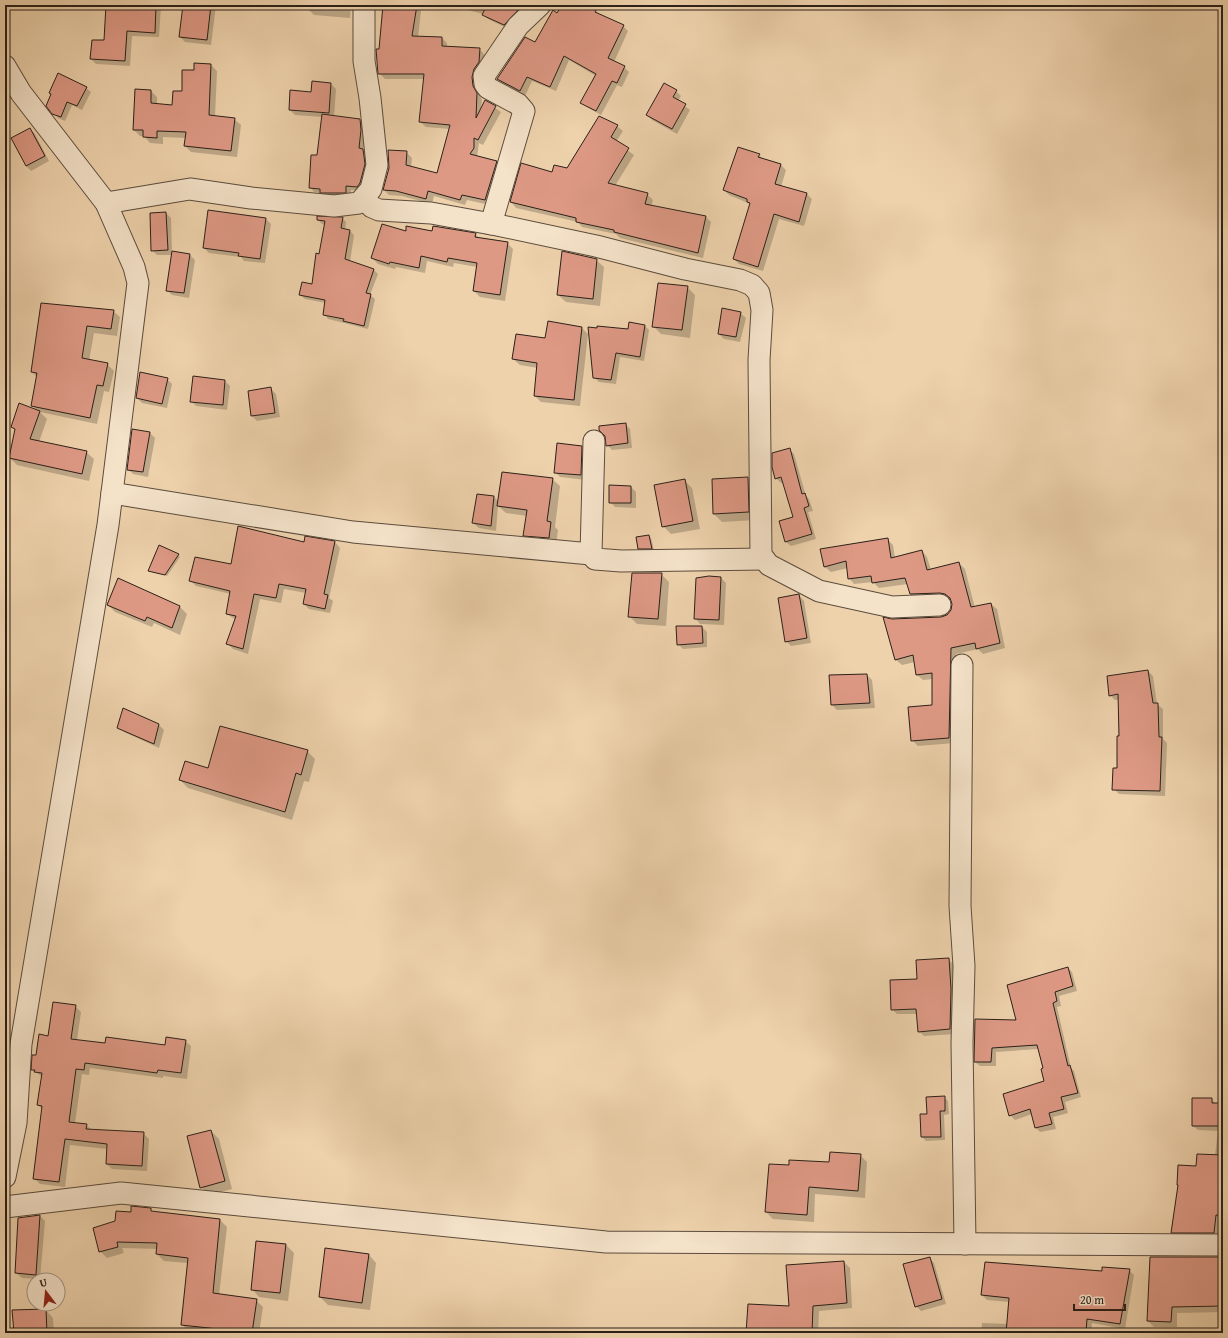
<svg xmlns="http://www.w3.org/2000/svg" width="1228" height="1338" font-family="'Gentium Book Plus',serif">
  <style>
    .shadow { fill: #0003 }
    .building { fill: #de9985; stroke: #2a2018 }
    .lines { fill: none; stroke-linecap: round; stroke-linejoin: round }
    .minor-casing { stroke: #5b4c3d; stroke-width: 23 }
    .minor { stroke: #f4e2c9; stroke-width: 21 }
  </style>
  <rect width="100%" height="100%" fill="#eed2ac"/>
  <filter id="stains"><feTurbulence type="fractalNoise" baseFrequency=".005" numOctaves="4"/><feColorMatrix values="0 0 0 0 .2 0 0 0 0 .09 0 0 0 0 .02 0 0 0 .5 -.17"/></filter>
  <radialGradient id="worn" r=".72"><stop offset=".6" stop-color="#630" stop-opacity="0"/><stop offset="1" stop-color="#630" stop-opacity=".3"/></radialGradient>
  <g class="shadow">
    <path d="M 107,5 L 161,6 L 159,37 L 132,36 L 130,66 L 96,64 L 91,59 L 105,42 Z"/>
    <path d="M 184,5 L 216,5 L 211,45 L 185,42 L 180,37 Z"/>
    <path d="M 310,5 L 351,5 L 350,18 L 314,15 L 309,10 Z"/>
    <path d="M 384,5 L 416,6 L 421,11 L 418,37 L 442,38 L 447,43 L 447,48 L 479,49 L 485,55 L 484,68 L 478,92 L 482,100 L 481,109 L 485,101 L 501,112 L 483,145 L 479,143 L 477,157 L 497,161 L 502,167 L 490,205 L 467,200 L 465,205 L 434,196 L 432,204 L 402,196 L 389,195 L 384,190 L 390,168 L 406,152 L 412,158 L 411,168 L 437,174 L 450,129 L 426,127 L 420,122 L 424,79 L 385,79 L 379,73 Z"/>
    <path d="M 449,5 L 529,5 L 509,29 L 488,19 L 483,14 Z"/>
    <path d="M 563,5 L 588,5 L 601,15 L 623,26 L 628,31 L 614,62 L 624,67 L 629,72 L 622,87 L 617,85 L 601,115 L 587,107 L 582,102 L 596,76 L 569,60 L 556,91 L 532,81 L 525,96 L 503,84 L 498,79 L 535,43 Z"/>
    <path d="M 211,65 L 217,71 L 215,117 L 234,119 L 241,125 L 237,157 L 191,152 L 185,146 L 186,138 L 163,137 L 163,144 L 150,143 L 144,136 L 140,136 L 134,130 L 151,91 L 157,97 L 157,104 L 172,106 L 195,71 Z"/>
    <path d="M 331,84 L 336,89 L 334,117 L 360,120 L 364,124 L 365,135 L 363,150 L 367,154 L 369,169 L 361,191 L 351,190 L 350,197 L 325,197 L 321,193 L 314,192 L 310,187 L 318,156 L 323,117 L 295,115 L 290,110 L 312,93 Z"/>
    <path d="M 86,88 L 91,92 L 82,110 L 72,105 L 65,121 L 58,118 L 47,105 Z"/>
    <path d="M 676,91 L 681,96 L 678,101 L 690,110 L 677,134 L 652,120 L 647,115 Z"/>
    <path d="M 617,126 L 623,131 L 616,142 L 634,155 L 615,186 L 647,194 L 653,200 L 651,207 L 706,217 L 711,222 L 703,258 L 620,238 L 616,234 L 582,227 L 578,222 L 516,208 L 511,202 L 552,173 L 568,169 Z"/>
    <path d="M 30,129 L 35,134 L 49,161 L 31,171 L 26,166 Z"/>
    <path d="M 759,155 L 764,160 L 781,165 L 786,170 L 781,187 L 807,194 L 812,199 L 804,226 L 779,219 L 763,271 L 739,264 L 734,259 L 750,204 L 729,195 L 724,190 Z"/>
    <path d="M 166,213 L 171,218 L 172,253 L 190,255 L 195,260 L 189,298 L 172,295 L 167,290 L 173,255 L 157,255 L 152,250 Z"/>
    <path d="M 342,218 L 346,222 L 345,230 L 350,231 L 354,235 L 350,262 L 374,270 L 378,274 L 370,295 L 375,299 L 368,329 L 328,319 L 324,314 L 326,303 L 305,299 L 300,295 L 313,286 L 325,225 L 322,224 L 318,220 Z"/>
    <path d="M 266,219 L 271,224 L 265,263 L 244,261 L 241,257 L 209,253 L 204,248 Z"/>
    <path d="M 406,232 L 475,234 L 480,239 L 507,243 L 513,249 L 505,301 L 480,297 L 474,291 L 477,267 L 454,263 L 453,267 L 427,261 L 425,273 L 396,267 L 395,269 L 378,264 L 372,258 Z"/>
    <path d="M 596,260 L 604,267 L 600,306 L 566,302 L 558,295 Z"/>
    <path d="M 687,287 L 695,295 L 690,338 L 661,334 L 653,326 Z"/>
    <path d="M 42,304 L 113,311 L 120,317 L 117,336 L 94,333 L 89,361 L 107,364 L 114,371 L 109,392 L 104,391 L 97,424 L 40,412 L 47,419 L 39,442 L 86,452 L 94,459 L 89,481 L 17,465 L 10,458 L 16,431 L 12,427 L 38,411 L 32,405 L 37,377 L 32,372 Z"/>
    <path d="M 740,313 L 746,318 L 740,342 L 724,339 L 719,334 Z"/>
    <path d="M 645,326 L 649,330 L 644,361 L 620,357 L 616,384 L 599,382 L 594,377 L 629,331 Z"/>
    <path d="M 582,328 L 588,334 L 580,406 L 541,402 L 535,396 L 538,368 L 520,365 L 513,359 L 546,339 Z"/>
    <path d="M 194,377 L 225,381 L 230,386 L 227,410 L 196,406 L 191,401 Z"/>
    <path d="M 167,379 L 172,384 L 167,408 L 142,403 L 137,398 Z"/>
    <path d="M 271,389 L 276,394 L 280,417 L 257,421 L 252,416 Z"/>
    <path d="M 625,424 L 630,429 L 632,448 L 612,450 L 607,445 Z"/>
    <path d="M 150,433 L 155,438 L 148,477 L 133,474 L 128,469 Z"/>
    <path d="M 581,447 L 587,452 L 586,480 L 560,477 L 555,472 Z"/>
    <path d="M 789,449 L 794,454 L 806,496 L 809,499 L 813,511 L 808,512 L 816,539 L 791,546 L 786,542 L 780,521 L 794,517 L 784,482 L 781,483 L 776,478 Z"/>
    <path d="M 748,478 L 756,486 L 756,520 L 722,522 L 714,514 Z"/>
    <path d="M 552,479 L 560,486 L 555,527 L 558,530 L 556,545 L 532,543 L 524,535 L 527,516 L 506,513 L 498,506 L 496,531 L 479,528 L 473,523 L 494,497 L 499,502 Z"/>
    <path d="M 684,480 L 692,488 L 700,529 L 671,534 L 663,526 Z"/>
    <path d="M 631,487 L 636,492 L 636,508 L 615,507 L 610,502 Z"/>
    <path d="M 649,536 L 651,538 L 654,550 L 641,551 L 639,548 Z"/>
    <path d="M 306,538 L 335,542 L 340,548 L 329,598 L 333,601 L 330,613 L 309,609 L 304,604 L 306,593 L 284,589 L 281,603 L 260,599 L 248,654 L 233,649 L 227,643 L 236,620 L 227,614 L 231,594 L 196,586 L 190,580 L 232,565 L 304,543 Z"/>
    <path d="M 888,540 L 893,545 L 895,558 L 922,551 L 927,557 L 931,570 L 959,563 L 965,569 L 975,608 L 991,604 L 997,609 L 1005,648 L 983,654 L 978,649 L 956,654 L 955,743 L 918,746 L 912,740 L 934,706 L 933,679 L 923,680 L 917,675 L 915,662 L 902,665 L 896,660 L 885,619 L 892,620 L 941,618 L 947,616 L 951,611 L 953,604 L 951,599 L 916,599 L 910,594 L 908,584 L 879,588 L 873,582 L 854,584 L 849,578 L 848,568 L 831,572 L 825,567 Z"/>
    <path d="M 178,555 L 180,557 L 167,576 L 149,570 Z"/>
    <path d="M 661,574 L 669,582 L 666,626 L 637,624 L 629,616 Z"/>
    <path d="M 721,578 L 726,583 L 724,625 L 700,624 L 695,618 L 697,579 Z"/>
    <path d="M 799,595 L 804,601 L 811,643 L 791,646 L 786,641 Z"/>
    <path d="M 108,605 L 180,607 L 187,614 L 180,635 L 154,623 L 152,627 L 115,612 Z"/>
    <path d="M 702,627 L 707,632 L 707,647 L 683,649 L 678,644 Z"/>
    <path d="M 1148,671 L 1153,676 L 1157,704 L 1163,709 L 1163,739 L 1167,743 L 1165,796 L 1119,794 L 1114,789 L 1118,770 L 1119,700 L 1115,700 L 1110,695 Z"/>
    <path d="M 867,675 L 872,680 L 875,708 L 837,710 L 832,705 Z"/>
    <path d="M 159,725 L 164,730 L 159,748 L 124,732 L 118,727 Z"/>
    <path d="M 307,751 L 315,759 L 309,782 L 304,781 L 292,820 L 188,788 L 180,780 L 209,769 Z"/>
    <path d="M 948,959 L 953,964 L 956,994 L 955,1034 L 924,1036 L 919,1031 L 917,1014 L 897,1014 L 892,1009 L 918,980 Z"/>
    <path d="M 1068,968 L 1072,972 L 1077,991 L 1059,996 L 1061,1006 L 1057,1007 L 1071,1068 L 1074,1071 L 1081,1097 L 1065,1102 L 1068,1113 L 1053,1117 L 1056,1129 L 1040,1132 L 1036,1128 L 1032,1114 L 1015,1120 L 1010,1115 L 1045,1082 L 1039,1049 L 996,1052 L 996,1066 L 980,1066 L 975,1062 L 1018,1021 Z"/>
    <path d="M 75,1006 L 81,1012 L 77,1040 L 106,1044 L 166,1046 L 185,1041 L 191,1046 L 187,1079 L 163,1076 L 163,1078 L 90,1068 L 89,1075 L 82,1074 L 75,1123 L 86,1125 L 92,1130 L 143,1133 L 149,1139 L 147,1171 L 112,1169 L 107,1164 L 107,1149 L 70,1145 L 65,1187 L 40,1184 L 34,1178 L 43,1110 L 38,1105 L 42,1077 L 32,1069 L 37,1057 L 49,1037 Z"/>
    <path d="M 5,1051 L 14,1057 L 5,1135 Z"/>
    <path d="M 944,1097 L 948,1101 L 949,1114 L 944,1115 L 945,1140 L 926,1141 L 922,1137 L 921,1115 L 928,1115 Z"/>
    <path d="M 1211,1099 L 1216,1104 L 1223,1104 L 1223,1220 L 1220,1219 L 1218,1237 L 1176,1237 L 1172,1232 L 1197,1167 L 1215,1155 L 1218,1131 L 1198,1130 L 1193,1126 Z"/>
    <path d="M 211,1131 L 219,1139 L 232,1189 L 209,1195 L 201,1187 Z"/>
    <path d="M 860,1155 L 867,1162 L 865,1198 L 815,1194 L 814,1222 L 773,1219 L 766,1212 L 790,1166 L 830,1163 Z"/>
    <path d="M 150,1209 L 154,1213 L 220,1220 L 227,1227 L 219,1295 L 256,1300 L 263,1307 L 259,1333 L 189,1331 L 182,1325 L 188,1263 L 164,1261 L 157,1254 L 158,1249 L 122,1248 L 124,1253 L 107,1258 L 100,1251 L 116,1222 L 132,1213 Z"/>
    <path d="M 40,1216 L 45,1221 L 40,1279 L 22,1278 L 16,1273 Z"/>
    <path d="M 286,1245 L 294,1253 L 288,1301 L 259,1297 L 252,1289 Z"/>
    <path d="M 369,1255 L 376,1263 L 370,1310 L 328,1305 L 320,1297 Z"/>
    <path d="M 929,1258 L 934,1263 L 946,1304 L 921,1311 L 916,1306 Z"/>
    <path d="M 1223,1258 L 1223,1312 L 1177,1313 L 1177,1327 L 1154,1327 L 1148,1321 Z"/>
    <path d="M 844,1262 L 850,1268 L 852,1308 L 819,1311 L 818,1333 L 747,1333 L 790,1307 Z"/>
    <path d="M 1129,1270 L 1134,1275 L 1125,1329 L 1092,1323 L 1091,1333 L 981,1333 L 982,1323 L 1008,1324 L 1010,1302 L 987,1300 L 982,1295 L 1103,1273 Z"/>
    <path d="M 46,1310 L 53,1318 L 54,1333 L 15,1333 Z"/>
  </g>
  <g class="building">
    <path d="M 106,5 L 156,5 L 155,33 L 127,31 L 125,61 L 90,59 L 92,40 L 104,40 Z"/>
    <path d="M 183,5 L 211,5 L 207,40 L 179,37 Z"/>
    <path d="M 383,5 L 417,5 L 412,36 L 442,37 L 442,46 L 480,48 L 479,62 L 474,69 L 472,77 L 473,86 L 477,93 L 476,118 L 485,100 L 496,106 L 478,140 L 474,138 L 474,148 L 470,154 L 497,161 L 485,200 L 462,195 L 460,200 L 428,191 L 426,199 L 396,191 L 383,190 L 389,168 L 388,150 L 407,151 L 406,165 L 437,173 L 450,125 L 419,122 L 424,74 L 378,74 L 376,49 L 379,49 Z"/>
    <path d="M 487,5 L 523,5 L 504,25 L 482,15 Z"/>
    <path d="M 562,5 L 599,5 L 595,12 L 624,25 L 608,58 L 625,66 L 617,83 L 612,81 L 596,111 L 580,103 L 596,74 L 564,56 L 550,87 L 527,77 L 520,91 L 497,79 L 525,37 L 535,42 L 553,10 L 557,13 Z"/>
    <path d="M 194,63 L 211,64 L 209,115 L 235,118 L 231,151 L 184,146 L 186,132 L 157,131 L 157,138 L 143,137 L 143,130 L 133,130 L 135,89 L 151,90 L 151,103 L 172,105 L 173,91 L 182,91 L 182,70 L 194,70 Z"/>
    <path d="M 58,73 L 87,87 L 77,106 L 67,102 L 61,117 L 52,114 L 46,106 L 51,94 L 49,93 Z"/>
    <path d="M 312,81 L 331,83 L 329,113 L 289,110 L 290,90 L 311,92 Z"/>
    <path d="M 664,83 L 677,90 L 673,97 L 686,104 L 672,129 L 646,115 Z"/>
    <path d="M 322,114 L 360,119 L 361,130 L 359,148 L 363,149 L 365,164 L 360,183 L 357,187 L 346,186 L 346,193 L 320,193 L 320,189 L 309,188 L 311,155 L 317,155 Z"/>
    <path d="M 599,116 L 618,125 L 611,137 L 629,148 L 608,183 L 648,193 L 645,204 L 706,216 L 698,253 L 614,232 L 614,230 L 576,222 L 576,218 L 510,202 L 521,163 L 552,172 L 554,165 L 567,168 Z"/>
    <path d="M 30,128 L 45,156 L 26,166 L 11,138 Z"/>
    <path d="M 738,147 L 760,154 L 758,157 L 781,164 L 775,184 L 807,193 L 799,222 L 774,214 L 758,267 L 733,259 L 750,203 L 747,202 L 747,199 L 723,190 Z"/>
    <path d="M 208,210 L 266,218 L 260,259 L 238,256 L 239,253 L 203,248 Z"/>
    <path d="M 166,212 L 168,250 L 151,251 L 150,213 Z"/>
    <path d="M 317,216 L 343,217 L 341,228 L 350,230 L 345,259 L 374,269 L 366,293 L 371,294 L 364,326 L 343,321 L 344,319 L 323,315 L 325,300 L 299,295 L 302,282 L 312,284 L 316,253 L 319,254 L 325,221 L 317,220 Z"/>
    <path d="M 382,224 L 406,231 L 406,226 L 432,231 L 433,226 L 476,233 L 475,237 L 508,242 L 500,295 L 473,291 L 477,263 L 448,258 L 447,262 L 421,256 L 419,268 L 390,262 L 389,264 L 371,258 Z"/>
    <path d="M 172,251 L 190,254 L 184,293 L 166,291 Z"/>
    <path d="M 562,251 L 597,259 L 593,299 L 557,295 Z"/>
    <path d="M 658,283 L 688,286 L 682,330 L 652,327 Z"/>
    <path d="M 41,303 L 114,310 L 111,329 L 87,326 L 82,358 L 108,363 L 103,386 L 97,385 L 90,418 L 31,406 L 37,373 L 31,372 Z"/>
    <path d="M 722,308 L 741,312 L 736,337 L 718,334 Z"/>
    <path d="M 548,321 L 582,327 L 574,400 L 534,396 L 537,363 L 512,359 L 516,334 L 545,338 Z"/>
    <path d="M 629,322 L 645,325 L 640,357 L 616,353 L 611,380 L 593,378 L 588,327 L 597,328 L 597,326 L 628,329 Z"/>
    <path d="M 140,372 L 168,378 L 162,404 L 136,398 Z"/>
    <path d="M 193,376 L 225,380 L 223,405 L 190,402 Z"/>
    <path d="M 271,387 L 275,413 L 251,416 L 248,391 Z"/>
    <path d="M 19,403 L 40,411 L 30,439 L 87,451 L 82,474 L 9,458 L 15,429 L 11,427 Z"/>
    <path d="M 626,423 L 628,443 L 606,446 L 605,436 L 599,430 L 599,426 Z"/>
    <path d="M 132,429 L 150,432 L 143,472 L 127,470 Z"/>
    <path d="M 557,443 L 582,446 L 581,475 L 554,473 Z"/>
    <path d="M 790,448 L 802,494 L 805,493 L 809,506 L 804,508 L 812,534 L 785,542 L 779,521 L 793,517 L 781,477 L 775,479 L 772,467 L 772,453 Z"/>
    <path d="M 502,472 L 553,478 L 547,521 L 551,522 L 549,538 L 523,536 L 527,510 L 497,506 Z"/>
    <path d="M 748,477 L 749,512 L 713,514 L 712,479 Z"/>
    <path d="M 685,479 L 693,521 L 662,527 L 654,485 Z"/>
    <path d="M 609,485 L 631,486 L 631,503 L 609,503 Z"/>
    <path d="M 477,494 L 494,496 L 491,526 L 472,523 Z"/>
    <path d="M 238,526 L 304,542 L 305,536 L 335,541 L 324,594 L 328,595 L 325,609 L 303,604 L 306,589 L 279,584 L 276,598 L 254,594 L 243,649 L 226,644 L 236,616 L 226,614 L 230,591 L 189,581 L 195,557 L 231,564 Z"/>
    <path d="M 649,535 L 652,549 L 638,549 L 636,537 Z"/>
    <path d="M 888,538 L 891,558 L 922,550 L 927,570 L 959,562 L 971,607 L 991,603 L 1000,643 L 976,649 L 975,643 L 951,648 L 949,738 L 911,741 L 908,707 L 932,705 L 932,673 L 916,675 L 913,655 L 895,660 L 883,617 L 892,619 L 941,617 L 947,615 L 951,610 L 952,604 L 950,598 L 945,594 L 940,593 L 910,594 L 905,578 L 872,583 L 871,576 L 848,579 L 846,561 L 824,567 L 820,549 Z"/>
    <path d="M 159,545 L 179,554 L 165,575 L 148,571 Z"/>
    <path d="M 632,573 L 662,573 L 658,619 L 628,617 Z"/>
    <path d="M 709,576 L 721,577 L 719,620 L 694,619 L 696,578 Z"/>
    <path d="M 118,578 L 180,606 L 172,628 L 147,617 L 145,621 L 107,605 Z"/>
    <path d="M 799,594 L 807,638 L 785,642 L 778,598 Z"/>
    <path d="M 676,626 L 702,626 L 703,643 L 677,645 Z"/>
    <path d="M 1148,670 L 1153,703 L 1158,703 L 1159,737 L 1162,737 L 1160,791 L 1112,790 L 1113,768 L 1117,768 L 1117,736 L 1119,736 L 1118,694 L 1109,696 L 1107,676 Z"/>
    <path d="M 867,674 L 870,703 L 831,705 L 829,675 Z"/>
    <path d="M 123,708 L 159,724 L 154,744 L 117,728 Z"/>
    <path d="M 220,726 L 308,750 L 301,775 L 296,773 L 285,812 L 179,780 L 185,761 L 208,768 Z"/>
    <path d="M 949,958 L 951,989 L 950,1029 L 918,1032 L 916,1009 L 891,1010 L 890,980 L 917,979 L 916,960 Z"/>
    <path d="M 1068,967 L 1073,986 L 1055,992 L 1057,1001 L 1053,1003 L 1068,1066 L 1070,1065 L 1078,1093 L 1061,1097 L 1064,1109 L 1049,1113 L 1052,1124 L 1035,1128 L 1030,1109 L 1009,1116 L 1003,1094 L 1044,1081 L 1041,1069 L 1043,1068 L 1037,1045 L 992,1048 L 991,1062 L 974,1062 L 975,1019 L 1016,1020 L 1007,985 Z"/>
    <path d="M 53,1002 L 76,1005 L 71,1039 L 105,1043 L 106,1037 L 165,1045 L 166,1037 L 186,1040 L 181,1073 L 158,1070 L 157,1073 L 85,1063 L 84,1070 L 76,1069 L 69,1122 L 87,1124 L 86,1129 L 144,1132 L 142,1166 L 106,1164 L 107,1144 L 65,1139 L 59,1182 L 33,1179 L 42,1106 L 37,1105 L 42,1073 L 34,1072 L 35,1070 L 31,1070 L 32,1055 L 36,1055 L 39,1034 L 48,1036 Z"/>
    <path d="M 5,1050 L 9,1050 L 8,1065 L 5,1064 Z"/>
    <path d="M 945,1096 L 945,1111 L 940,1111 L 941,1137 L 921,1137 L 920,1114 L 927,1114 L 926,1097 Z"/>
    <path d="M 1192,1098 L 1212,1098 L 1212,1103 L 1223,1103 L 1223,1126 L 1192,1126 Z"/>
    <path d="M 211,1130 L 225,1181 L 200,1188 L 187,1136 Z"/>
    <path d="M 830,1152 L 861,1154 L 858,1191 L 809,1187 L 807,1215 L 765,1212 L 769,1164 L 789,1165 L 789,1160 L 829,1162 Z"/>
    <path d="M 1197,1154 L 1223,1155 L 1223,1216 L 1216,1215 L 1214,1233 L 1171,1233 L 1178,1185 L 1177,1185 L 1178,1165 L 1196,1166 Z"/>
    <path d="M 131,1206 L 151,1208 L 151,1211 L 220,1219 L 213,1293 L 257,1299 L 252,1333 L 218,1333 L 218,1329 L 181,1325 L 188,1258 L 156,1254 L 157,1243 L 117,1242 L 118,1247 L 99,1252 L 93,1228 L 115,1221 L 116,1211 L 131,1212 Z"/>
    <path d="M 40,1215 L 36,1275 L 15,1273 L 18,1218 Z"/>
    <path d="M 256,1241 L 286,1244 L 280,1293 L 251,1290 Z"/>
    <path d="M 325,1248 L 369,1254 L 362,1303 L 319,1297 Z"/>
    <path d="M 930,1257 L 942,1299 L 915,1307 L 903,1264 Z"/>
    <path d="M 1150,1257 L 1223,1257 L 1223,1306 L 1172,1307 L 1171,1322 L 1147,1321 Z"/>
    <path d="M 844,1261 L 847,1303 L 813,1306 L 812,1333 L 746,1333 L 748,1304 L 789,1306 L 786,1265 Z"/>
    <path d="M 985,1262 L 1102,1271 L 1102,1267 L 1130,1269 L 1120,1324 L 1087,1319 L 1086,1333 L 1006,1333 L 1009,1298 L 981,1295 Z"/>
    <path d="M 46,1309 L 47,1333 L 14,1333 L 12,1310 Z"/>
  </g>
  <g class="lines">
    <defs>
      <g id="minor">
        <path d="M 5,66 L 21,93 L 106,203 L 134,267 L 138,283 L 108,525 L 21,1044 L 16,1123 L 5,1177"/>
        <path d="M 364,199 L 372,207 L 379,210 L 431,213 L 497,225 L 596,246 L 685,269 L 740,280 L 752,285 L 759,293 L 762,310 L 759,360 L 761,555 L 769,565 L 819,591 L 892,607 L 940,605"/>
        <path d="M 106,203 L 190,189 L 251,198 L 334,206 L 359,203 L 371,189 L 377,165 L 370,98 L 364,61 L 364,5"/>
        <path d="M 491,224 L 524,111 L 518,104 L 488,88 L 485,84 L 484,76 L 518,26 L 540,5"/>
        <path d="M 594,441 L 591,554 L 595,559 L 621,561 L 764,559"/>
        <path d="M 112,493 L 353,532 L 591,554"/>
        <path d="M 962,665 L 960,906 L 964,966 L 962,1043 L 965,1244"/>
        <path d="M 5,1207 L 121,1193 L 606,1242 L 1223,1245"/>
      </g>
    </defs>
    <use href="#minor" class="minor-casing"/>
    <use href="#minor" class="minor"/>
  </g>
  <rect width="1228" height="1338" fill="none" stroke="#eed2ac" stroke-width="20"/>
  <rect x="6" y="6" width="1216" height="1326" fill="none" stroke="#2a2018" stroke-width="2"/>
  <rect x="10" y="10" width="1208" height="1318" fill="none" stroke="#2a2018"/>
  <g transform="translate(46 1292) rotate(344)"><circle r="19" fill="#f4e2c9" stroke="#a39482"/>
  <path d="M0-3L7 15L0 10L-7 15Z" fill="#8f2418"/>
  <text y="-6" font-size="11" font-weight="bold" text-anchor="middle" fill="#2a2018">U</text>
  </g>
  <path d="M1074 1304v6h51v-6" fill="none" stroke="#2a2018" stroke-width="2"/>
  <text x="1080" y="1304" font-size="12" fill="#2a2018" stroke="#f4e2c9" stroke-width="3" paint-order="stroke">20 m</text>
  <rect width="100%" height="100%" filter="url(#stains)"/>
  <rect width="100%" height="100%" fill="url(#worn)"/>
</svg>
